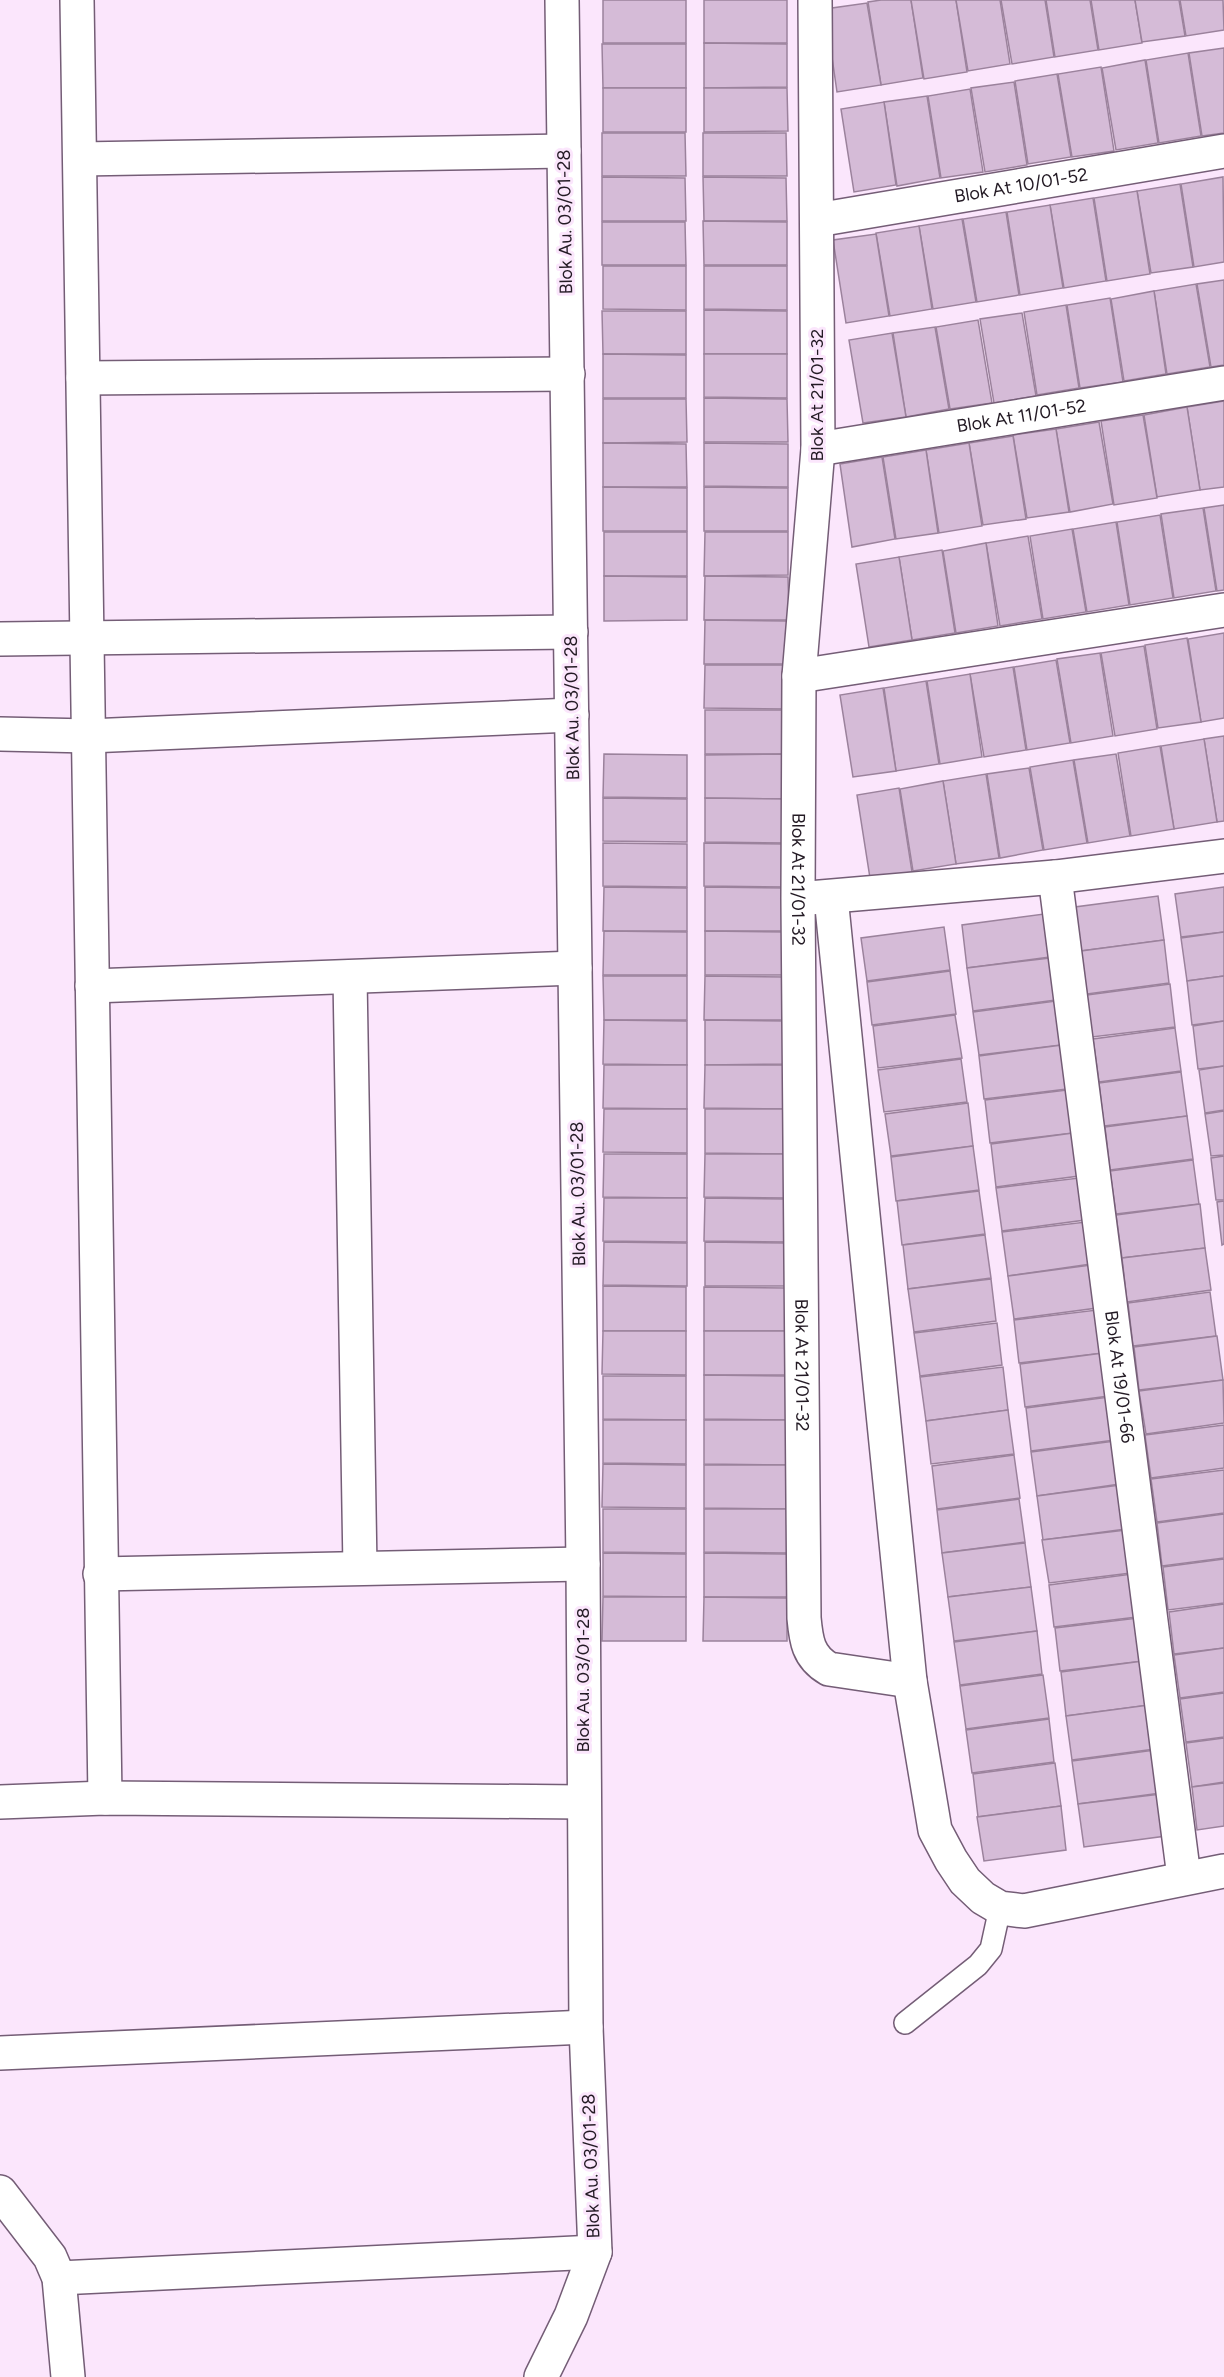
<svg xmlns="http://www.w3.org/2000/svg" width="1224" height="2377" font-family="Figtree,sans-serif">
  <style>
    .building { fill: #d5bbd7; stroke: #9b829c; stroke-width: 1.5 }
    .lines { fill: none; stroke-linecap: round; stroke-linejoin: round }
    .lane-casing { stroke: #745d76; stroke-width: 24 }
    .street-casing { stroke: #745d76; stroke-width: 36 }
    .lane { stroke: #fff; stroke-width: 21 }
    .street { stroke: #fff; stroke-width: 33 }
    .labels { text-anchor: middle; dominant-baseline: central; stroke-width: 6; stroke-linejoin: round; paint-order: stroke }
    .street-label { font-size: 18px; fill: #231a24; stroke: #fbe6fc }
  </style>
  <rect width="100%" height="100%" fill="#fbe6fc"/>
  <g class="building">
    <rect x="603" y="0" width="83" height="43"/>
    <rect x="704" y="0" width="83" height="43"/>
    <path d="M 881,0 L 911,0 L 923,78 L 881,85 L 868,2 Z"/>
    <path d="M 911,0 L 956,0 L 967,72 L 924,79 Z"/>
    <path d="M 956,0 L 1000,0 L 1010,64 L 968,71 Z"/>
    <path d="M 1001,0 L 1045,0 L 1054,57 L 1012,64 Z"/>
    <path d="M 1046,0 L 1090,0 L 1098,50 L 1055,57 Z"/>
    <path d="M 1091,0 L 1135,0 L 1142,43 L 1099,50 Z"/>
    <path d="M 1135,0 L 1179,0 L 1185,36 L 1142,42 Z"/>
    <path d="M 1180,0 L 1223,0 L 1224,30 L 1186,36 Z"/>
    <path d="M 867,3 L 881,85 L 837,92 L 825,9 Z"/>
    <path d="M 704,43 L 787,44 L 787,87 L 704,88 Z"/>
    <path d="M 602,44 L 686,44 L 686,88 L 603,88 Z"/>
    <path d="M 1224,48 L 1224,133 L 1202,136 L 1189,53 Z"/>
    <path d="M 1188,53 L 1201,136 L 1159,143 L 1146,60 Z"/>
    <path d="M 1145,60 L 1158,143 L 1116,150 L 1102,68 Z"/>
    <path d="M 1101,67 L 1114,151 L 1072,157 L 1058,74 Z"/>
    <path d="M 1057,74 L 1071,157 L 1028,164 L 1015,81 Z"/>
    <path d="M 1014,82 L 1027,165 L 985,172 L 971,88 Z"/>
    <rect x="603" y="88" width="83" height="44"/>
    <path d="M 704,88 L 787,88 L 788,131 L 704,132 Z"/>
    <path d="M 970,89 L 983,172 L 941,178 L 928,96 Z"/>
    <path d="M 927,96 L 940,178 L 897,186 L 884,102 Z"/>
    <path d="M 884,102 L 896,185 L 854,192 L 841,109 Z"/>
    <path d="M 602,133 L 685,133 L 686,176 L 602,176 Z"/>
    <path d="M 703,133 L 786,133 L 787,176 L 703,176 Z"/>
    <path d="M 602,177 L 685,178 L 686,221 L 602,221 Z"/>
    <path d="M 703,177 L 786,178 L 787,221 L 704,221 Z"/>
    <path d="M 1223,177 L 1224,262 L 1194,267 L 1181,184 Z"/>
    <path d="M 1180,184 L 1193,267 L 1151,273 L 1137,191 Z"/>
    <path d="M 1137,191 L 1150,274 L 1107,281 L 1094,198 Z"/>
    <path d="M 1093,198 L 1106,281 L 1064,288 L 1050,205 Z"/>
    <path d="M 1050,205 L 1063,288 L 1020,295 L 1007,212 Z"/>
    <path d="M 1006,212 L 1019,295 L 977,302 L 963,219 Z"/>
    <path d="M 962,219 L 976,302 L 933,309 L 919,226 Z"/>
    <path d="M 703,221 L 787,222 L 787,265 L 704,265 Z"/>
    <path d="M 602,222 L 685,222 L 686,265 L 602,265 Z"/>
    <path d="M 919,226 L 932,309 L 890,316 L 876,233 Z"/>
    <path d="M 876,234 L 889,316 L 846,323 L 833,240 Z"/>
    <path d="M 603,266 L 686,266 L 686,310 L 603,309 Z"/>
    <path d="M 704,266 L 787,266 L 787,310 L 704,309 Z"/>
    <path d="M 1224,280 L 1224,365 L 1211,367 L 1197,284 Z"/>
    <path d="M 1196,284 L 1210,367 L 1167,374 L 1154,291 Z"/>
    <path d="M 1154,291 L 1166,374 L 1124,381 L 1111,299 Z"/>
    <path d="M 1110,298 L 1123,382 L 1080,388 L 1067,305 Z"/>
    <path d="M 1066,305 L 1079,388 L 1037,395 L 1024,312 Z"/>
    <path d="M 704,310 L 787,311 L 787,354 L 704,354 Z"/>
    <path d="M 602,311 L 686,311 L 686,354 L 603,354 Z"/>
    <path d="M 1022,313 L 1036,396 L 994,403 L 980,319 Z"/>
    <path d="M 978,320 L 992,403 L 950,409 L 936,327 Z"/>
    <path d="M 935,327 L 949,409 L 906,417 L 893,333 Z"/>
    <path d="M 892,333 L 906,417 L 863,423 L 849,340 Z"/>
    <path d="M 603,354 L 686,355 L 686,398 L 603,398 Z"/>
    <path d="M 704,354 L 787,354 L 787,398 L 704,397 Z"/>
    <path d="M 704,398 L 787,399 L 788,442 L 704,442 Z"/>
    <path d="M 603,399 L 686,399 L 687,442 L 603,443 Z"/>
    <path d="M 1224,401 L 1224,487 L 1200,490 L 1187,407 Z"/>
    <path d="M 1187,407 L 1200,490 L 1157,497 L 1144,415 Z"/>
    <path d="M 1143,415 L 1157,498 L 1114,505 L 1101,421 Z"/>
    <path d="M 1099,422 L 1113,504 L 1070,512 L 1056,429 Z"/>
    <path d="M 1056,429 L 1069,512 L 1027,518 L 1013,435 Z"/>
    <path d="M 1013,436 L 1026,519 L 983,525 L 969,443 Z"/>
    <path d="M 603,443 L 686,444 L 687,487 L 603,487 Z"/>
    <path d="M 704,443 L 788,444 L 788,487 L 704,486 Z"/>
    <path d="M 969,443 L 982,526 L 939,533 L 926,450 Z"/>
    <path d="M 926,450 L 938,533 L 896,539 L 883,457 Z"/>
    <path d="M 882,457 L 895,539 L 852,547 L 840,464 Z"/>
    <path d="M 603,487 L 687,488 L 687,531 L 603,531 Z"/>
    <path d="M 704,487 L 788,488 L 788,531 L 704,531 Z"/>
    <path d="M 1224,505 L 1224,590 L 1217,591 L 1204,508 Z"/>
    <path d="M 1203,508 L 1216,591 L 1174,598 L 1161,514 Z"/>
    <path d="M 1160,515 L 1173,598 L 1130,605 L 1117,522 Z"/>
    <path d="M 1116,522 L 1129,605 L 1087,612 L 1073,529 Z"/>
    <path d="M 1072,529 L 1086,612 L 1043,619 L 1030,536 Z"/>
    <rect x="604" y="532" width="83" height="44"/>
    <path d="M 705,532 L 788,532 L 788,575 L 704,576 Z"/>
    <path d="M 1028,536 L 1042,619 L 1000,626 L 986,543 Z"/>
    <path d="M 986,543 L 998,626 L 956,633 L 943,551 Z"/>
    <path d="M 942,550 L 955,633 L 912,640 L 899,557 Z"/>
    <path d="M 899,557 L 912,640 L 869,647 L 856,564 Z"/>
    <path d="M 604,576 L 687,577 L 687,620 L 604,621 Z"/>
    <path d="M 705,576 L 788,577 L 789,620 L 704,620 Z"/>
    <path d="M 705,620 L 788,621 L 789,664 L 704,664 Z"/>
    <path d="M 1224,633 L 1224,718 L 1201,722 L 1188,639 Z"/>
    <path d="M 1187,638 L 1201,722 L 1158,728 L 1145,645 Z"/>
    <path d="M 1144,646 L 1157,729 L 1115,736 L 1101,653 Z"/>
    <path d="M 1100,653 L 1113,736 L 1071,743 L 1057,659 Z"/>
    <path d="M 1056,660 L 1070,743 L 1027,750 L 1014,667 Z"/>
    <path d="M 705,665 L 788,665 L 788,709 L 704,708 Z"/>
    <path d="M 1013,667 L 1026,750 L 984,757 L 970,674 Z"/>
    <path d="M 970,674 L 982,757 L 940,764 L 927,681 Z"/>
    <path d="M 926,681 L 939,764 L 896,771 L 884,688 Z"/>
    <path d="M 883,688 L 896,771 L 853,777 L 840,695 Z"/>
    <rect x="705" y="710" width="83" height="44"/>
    <path d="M 1224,736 L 1224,821 L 1217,822 L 1204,739 Z"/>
    <path d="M 1204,739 L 1217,822 L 1174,829 L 1161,746 Z"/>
    <path d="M 1160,746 L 1174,829 L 1131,836 L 1118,753 Z"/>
    <path d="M 604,754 L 687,755 L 687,798 L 603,797 Z"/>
    <path d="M 788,754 L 788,799 L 705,798 L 705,755 Z"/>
    <path d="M 1116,754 L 1130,836 L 1088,843 L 1074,760 Z"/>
    <path d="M 1073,760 L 1087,843 L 1044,850 L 1030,767 Z"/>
    <path d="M 1029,768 L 1043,850 L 1000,858 L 987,774 Z"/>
    <path d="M 986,774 L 999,858 L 956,864 L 943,781 Z"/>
    <path d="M 943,781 L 956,864 L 913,871 L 900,789 Z"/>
    <path d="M 899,788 L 912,872 L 870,878 L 857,795 Z"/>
    <path d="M 603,798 L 687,799 L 687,842 L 603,841 Z"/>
    <path d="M 705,798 L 788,799 L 788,843 L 705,842 Z"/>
    <path d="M 603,843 L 687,844 L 687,887 L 603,886 Z"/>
    <path d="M 704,843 L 788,844 L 788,887 L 704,886 Z"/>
    <path d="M 604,887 L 687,888 L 687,931 L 603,931 Z"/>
    <path d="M 705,887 L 788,888 L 788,931 L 705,931 Z"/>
    <path d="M 1224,887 L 1224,932 L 1181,937 L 1175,894 Z"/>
    <path d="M 1158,896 L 1164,940 L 1081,951 L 1075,907 Z"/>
    <path d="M 1044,914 L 1050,957 L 967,968 L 962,925 Z"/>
    <path d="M 944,927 L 950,970 L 867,981 L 861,938 Z"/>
    <path d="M 604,931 L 687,932 L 687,975 L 603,975 Z"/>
    <path d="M 705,931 L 788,932 L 788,975 L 705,975 Z"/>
    <path d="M 1224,932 L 1224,976 L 1187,981 L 1181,938 Z"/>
    <path d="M 1164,940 L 1169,983 L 1087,994 L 1081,951 Z"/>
    <path d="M 1050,958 L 1056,1000 L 973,1011 L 967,968 Z"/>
    <path d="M 950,971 L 956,1014 L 872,1025 L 867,982 Z"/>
    <path d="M 603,976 L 687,976 L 687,1020 L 604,1020 Z"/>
    <path d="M 705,976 L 788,977 L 788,1020 L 704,1020 Z"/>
    <path d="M 1224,976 L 1224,1021 L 1192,1025 L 1187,981 Z"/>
    <path d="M 1170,984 L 1175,1027 L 1092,1037 L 1087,995 Z"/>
    <path d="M 1056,1001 L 1061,1045 L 979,1055 L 973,1012 Z"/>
    <path d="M 955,1015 L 962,1058 L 878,1068 L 873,1026 Z"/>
    <path d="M 604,1020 L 687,1021 L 687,1065 L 603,1064 Z"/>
    <path d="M 705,1020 L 788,1021 L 788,1064 L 705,1065 Z"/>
    <path d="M 1224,1021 L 1224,1066 L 1198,1069 L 1193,1026 Z"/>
    <path d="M 1175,1028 L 1181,1071 L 1099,1082 L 1093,1039 Z"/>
    <path d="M 1062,1045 L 1067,1089 L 984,1099 L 979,1056 Z"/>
    <path d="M 961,1059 L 967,1102 L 884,1112 L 878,1070 Z"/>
    <path d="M 604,1065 L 687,1065 L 687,1109 L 603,1108 Z"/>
    <path d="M 705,1065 L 788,1065 L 788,1109 L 704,1108 Z"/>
    <path d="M 1224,1066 L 1224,1110 L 1205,1113 L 1199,1070 Z"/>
    <path d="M 1181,1072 L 1187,1116 L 1104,1126 L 1099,1083 Z"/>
    <path d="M 1067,1090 L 1073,1133 L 990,1143 L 985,1100 Z"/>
    <path d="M 968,1103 L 973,1146 L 891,1156 L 885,1114 Z"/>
    <path d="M 604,1109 L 687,1109 L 687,1153 L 603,1152 Z"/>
    <path d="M 705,1109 L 788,1109 L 788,1154 L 705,1153 Z"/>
    <path d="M 1224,1111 L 1224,1155 L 1211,1156 L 1205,1114 Z"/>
    <path d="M 1187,1116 L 1193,1159 L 1110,1170 L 1105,1127 Z"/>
    <path d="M 1073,1133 L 1079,1176 L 996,1187 L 991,1144 Z"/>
    <path d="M 973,1146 L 979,1190 L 896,1201 L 891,1157 Z"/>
    <path d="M 604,1154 L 687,1154 L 687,1198 L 603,1197 Z"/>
    <path d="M 705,1154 L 788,1154 L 788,1198 L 704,1197 Z"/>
    <path d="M 1224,1156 L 1224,1200 L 1216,1200 L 1211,1158 Z"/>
    <path d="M 1193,1160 L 1199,1204 L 1116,1214 L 1110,1171 Z"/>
    <path d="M 1079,1178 L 1085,1220 L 1002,1231 L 996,1188 Z"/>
    <path d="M 979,1191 L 985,1234 L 902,1245 L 897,1201 Z"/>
    <path d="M 604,1198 L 687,1198 L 687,1242 L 603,1241 Z"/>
    <path d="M 705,1198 L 788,1199 L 788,1242 L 704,1241 Z"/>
    <path d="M 1224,1201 L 1224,1244 L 1222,1245 L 1217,1202 Z"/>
    <path d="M 1200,1204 L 1205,1248 L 1122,1258 L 1116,1215 Z"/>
    <path d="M 1086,1222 L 1091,1264 L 1008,1276 L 1002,1232 Z"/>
    <path d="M 985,1235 L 991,1278 L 908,1289 L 903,1245 Z"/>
    <path d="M 604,1242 L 687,1243 L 687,1286 L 603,1285 Z"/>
    <path d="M 705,1242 L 788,1243 L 788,1286 L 705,1286 Z"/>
    <path d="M 1205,1248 L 1211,1290 L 1127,1302 L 1122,1258 Z"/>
    <path d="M 1091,1265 L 1097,1308 L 1014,1319 L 1008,1276 Z"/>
    <path d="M 991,1279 L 996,1321 L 914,1332 L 908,1289 Z"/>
    <path d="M 603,1286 L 686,1287 L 686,1331 L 603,1331 Z"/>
    <path d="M 704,1287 L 787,1288 L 787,1331 L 704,1331 Z"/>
    <path d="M 1210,1292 L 1216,1336 L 1133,1346 L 1128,1303 Z"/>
    <path d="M 1097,1310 L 1103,1353 L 1019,1363 L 1014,1320 Z"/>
    <path d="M 997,1323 L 1002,1365 L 920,1376 L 914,1333 Z"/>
    <path d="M 603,1331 L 686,1331 L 686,1375 L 602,1374 Z"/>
    <rect x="704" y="1331" width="83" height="44"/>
    <path d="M 1217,1336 L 1223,1380 L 1139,1390 L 1134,1347 Z"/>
    <path d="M 1103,1353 L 1109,1396 L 1025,1407 L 1020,1364 Z"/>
    <path d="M 1003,1367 L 1008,1410 L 926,1421 L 920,1377 Z"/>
    <path d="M 704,1375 L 787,1376 L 787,1420 L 704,1419 Z"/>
    <path d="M 603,1376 L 686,1376 L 686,1420 L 603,1419 Z"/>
    <path d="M 1223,1380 L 1224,1423 L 1146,1434 L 1139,1391 Z"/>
    <path d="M 1109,1397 L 1115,1440 L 1031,1451 L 1026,1408 Z"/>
    <path d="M 1008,1410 L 1014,1454 L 931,1464 L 926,1421 Z"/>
    <path d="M 603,1420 L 686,1420 L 686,1464 L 603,1463 Z"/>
    <path d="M 704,1420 L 787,1420 L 787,1465 L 704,1464 Z"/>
    <path d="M 1224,1425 L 1224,1468 L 1151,1478 L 1145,1435 Z"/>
    <path d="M 1115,1441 L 1120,1484 L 1037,1496 L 1031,1452 Z"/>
    <path d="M 1014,1455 L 1020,1498 L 937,1509 L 932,1466 Z"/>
    <path d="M 603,1464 L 686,1465 L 686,1508 L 602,1507 Z"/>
    <path d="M 704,1465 L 787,1465 L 787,1509 L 704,1508 Z"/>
    <path d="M 1224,1470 L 1224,1513 L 1157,1522 L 1151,1479 Z"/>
    <path d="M 1120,1485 L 1126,1529 L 1043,1540 L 1037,1496 Z"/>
    <path d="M 1019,1499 L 1025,1542 L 942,1553 L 937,1510 Z"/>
    <path d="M 603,1509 L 686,1509 L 686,1553 L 603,1552 Z"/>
    <path d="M 704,1509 L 787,1509 L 787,1553 L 704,1552 Z"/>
    <path d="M 1224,1514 L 1224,1558 L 1162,1566 L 1157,1523 Z"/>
    <path d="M 1126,1530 L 1131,1573 L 1049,1583 L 1042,1540 Z"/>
    <path d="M 1025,1543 L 1031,1587 L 948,1597 L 942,1553 Z"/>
    <path d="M 603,1553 L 686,1554 L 686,1597 L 603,1596 Z"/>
    <path d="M 704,1553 L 787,1554 L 787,1597 L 704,1597 Z"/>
    <path d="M 1224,1559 L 1224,1603 L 1168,1610 L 1163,1567 Z"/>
    <path d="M 1132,1574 L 1137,1617 L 1054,1627 L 1049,1585 Z"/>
    <path d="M 1031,1587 L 1037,1631 L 954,1641 L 948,1597 Z"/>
    <path d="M 603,1597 L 686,1597 L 686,1641 L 602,1641 Z"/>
    <path d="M 704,1597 L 787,1598 L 787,1641 L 703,1641 Z"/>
    <path d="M 1224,1604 L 1224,1648 L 1174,1654 L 1169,1612 Z"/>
    <path d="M 1138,1618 L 1143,1661 L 1060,1671 L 1055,1628 Z"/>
    <path d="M 1037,1631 L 1042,1674 L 960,1685 L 954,1642 Z"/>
    <path d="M 1224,1648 L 1224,1692 L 1180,1698 L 1174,1655 Z"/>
    <path d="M 1143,1661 L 1149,1705 L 1066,1716 L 1061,1672 Z"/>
    <path d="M 1043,1675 L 1049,1718 L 966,1729 L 960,1686 Z"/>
    <path d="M 1224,1693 L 1224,1737 L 1186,1742 L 1180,1699 Z"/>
    <path d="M 1149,1705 L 1155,1749 L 1072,1760 L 1066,1716 Z"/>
    <path d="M 1049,1719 L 1054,1762 L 972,1773 L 966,1730 Z"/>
    <path d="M 1224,1738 L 1224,1782 L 1192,1787 L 1186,1743 Z"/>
    <path d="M 1155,1750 L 1161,1793 L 1078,1804 L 1072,1761 Z"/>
    <path d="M 1055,1763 L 1061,1806 L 978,1817 L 973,1774 Z"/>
    <path d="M 1224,1783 L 1224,1826 L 1197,1830 L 1192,1787 Z"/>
    <path d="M 1161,1794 L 1166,1836 L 1084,1847 L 1078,1804 Z"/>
    <path d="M 1061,1806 L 1066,1850 L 984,1861 L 977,1817 Z"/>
  </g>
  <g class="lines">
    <defs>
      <path id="lane" d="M 905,2023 L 978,1965 L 991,1949 L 1000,1908"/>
      <g id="street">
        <path d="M 77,0 L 105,1798"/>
        <path id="s1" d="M 815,0 L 818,449 L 799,676 L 798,899 L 804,1618 C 806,1640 808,1657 829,1669 L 910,1681"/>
        <path d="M 80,159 L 564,151"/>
        <path id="s2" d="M 817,220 L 1224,151"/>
        <path d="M 83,378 L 568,374"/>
        <path id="s3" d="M 818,449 L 1224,383"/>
        <path d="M 0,639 L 571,632"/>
        <path d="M 799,676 L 1224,610"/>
        <path d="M 0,734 L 89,736 L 572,715"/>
        <path id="s4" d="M 1055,877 L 1184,1877"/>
        <path d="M 831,897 L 910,1681 L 935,1830 L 951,1860 L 965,1881 L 983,1898 L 1000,1908 L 1024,1911 L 1224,1871"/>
        <path d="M 809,898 L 1055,877 L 1224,856"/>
        <path d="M 350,977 L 360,1568"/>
        <path d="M 92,986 L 575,968"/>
        <path d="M 100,1574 L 583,1564"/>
        <path d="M 0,1802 L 105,1798 L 583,1802"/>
        <path d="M 0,2053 L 586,2027"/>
        <path d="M 0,2192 L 50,2257 L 59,2278 L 68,2377"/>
        <path d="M 59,2278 L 595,2252"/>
        <path d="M 541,2377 L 571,2316 L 595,2252 L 586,2027 L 583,1564 L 562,0"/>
      </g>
    </defs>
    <use href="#lane" class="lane-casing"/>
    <use href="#street" class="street-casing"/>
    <use href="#lane" class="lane"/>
    <use href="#street" class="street"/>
  </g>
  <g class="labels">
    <g class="street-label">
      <text stroke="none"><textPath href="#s2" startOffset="207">Blok At 10/01-52</textPath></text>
      <text transform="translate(565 222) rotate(-91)">Blok Au. 03/01-28</text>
      <text transform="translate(817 395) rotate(-90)">Blok At 21/01-32</text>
      <text stroke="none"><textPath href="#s3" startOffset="206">Blok At 11/01-52</textPath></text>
      <text transform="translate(572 708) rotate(-91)">Blok Au. 03/01-28</text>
      <text stroke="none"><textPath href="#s1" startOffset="880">Blok At 21/01-32</textPath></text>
      <text transform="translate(578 1194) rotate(-91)">Blok Au. 03/01-28</text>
      <text stroke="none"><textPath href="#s1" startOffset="1366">Blok At 21/01-32</textPath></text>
      <text stroke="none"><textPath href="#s4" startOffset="504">Blok At 19/01-66</textPath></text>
      <text transform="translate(583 1680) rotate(-90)">Blok Au. 03/01-28</text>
      <text transform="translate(591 2166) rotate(-92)">Blok Au. 03/01-28</text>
    </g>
  </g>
</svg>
